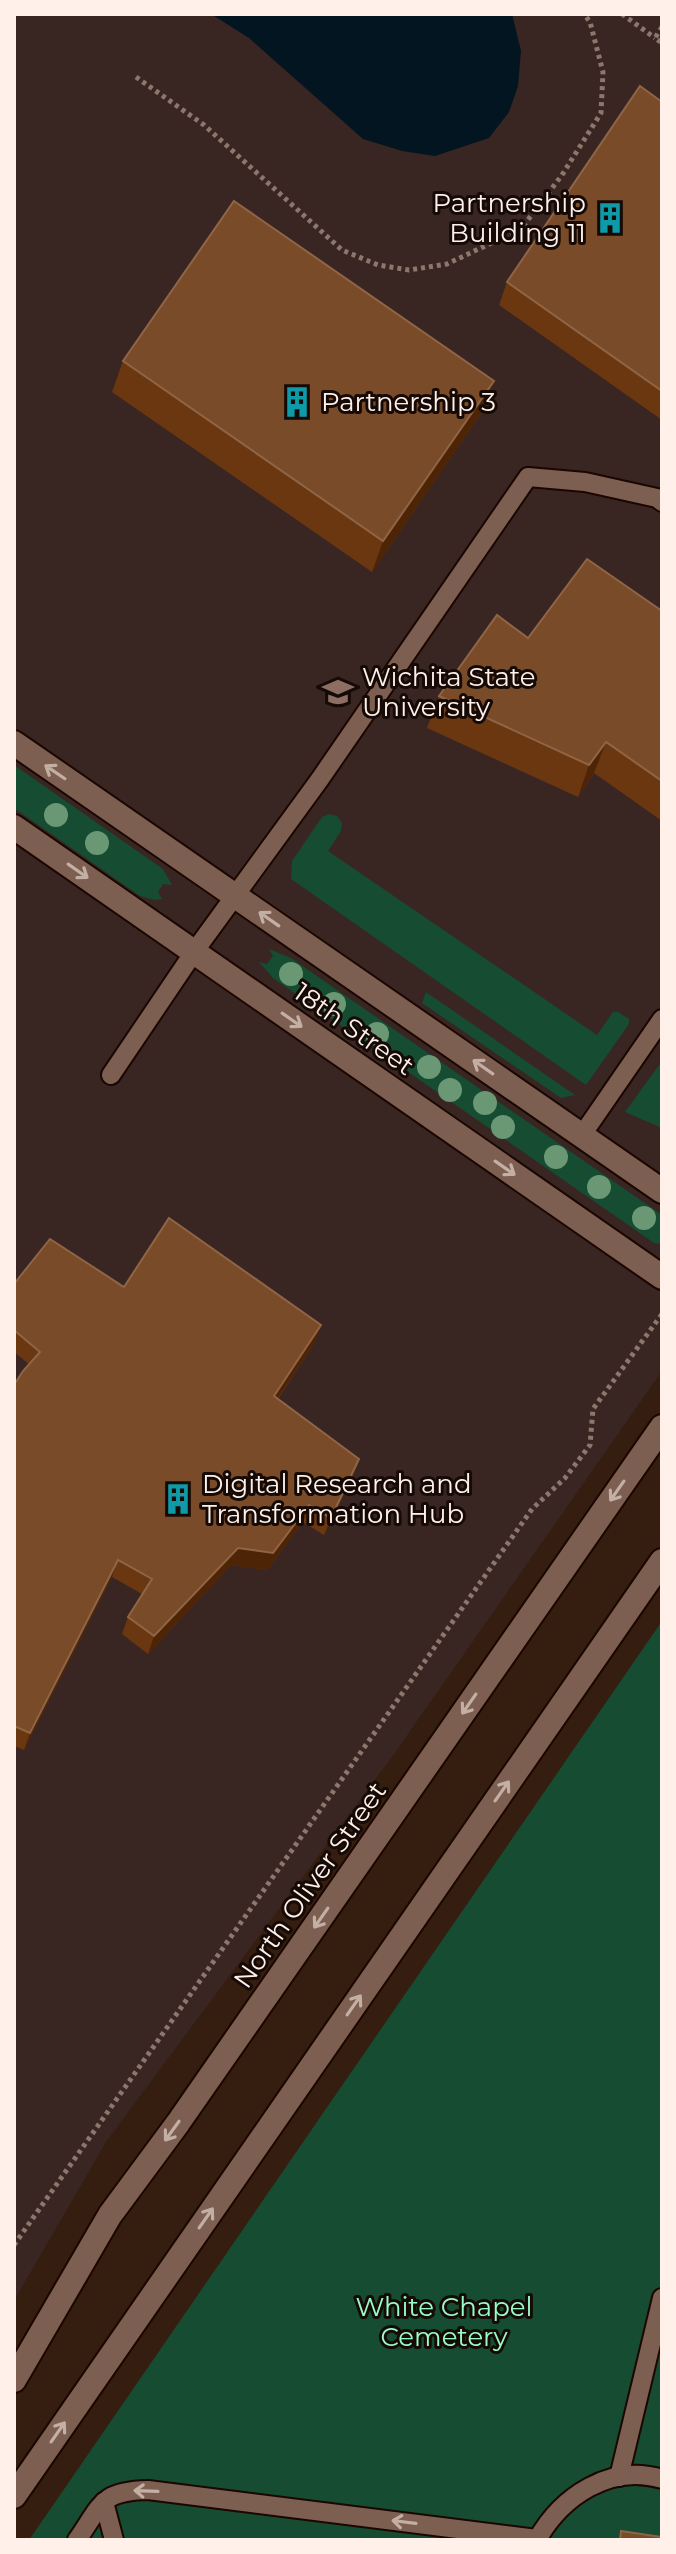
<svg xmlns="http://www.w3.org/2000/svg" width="676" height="2554" font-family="Montserrat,sans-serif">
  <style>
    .education { fill: #392623 }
    .green { fill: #154c32 }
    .water { fill: #021521 }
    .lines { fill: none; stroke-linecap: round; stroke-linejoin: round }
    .service-casing { stroke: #1b0600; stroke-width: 22 }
    .minor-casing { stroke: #1b0600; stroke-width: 28 }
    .secondary-casing { stroke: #1b0600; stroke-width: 28 }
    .path { stroke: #8b776c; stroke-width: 5; stroke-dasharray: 4 4; stroke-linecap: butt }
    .service { stroke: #7c5f50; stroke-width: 18 }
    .minor { stroke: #7c5f50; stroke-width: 24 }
    .secondary { stroke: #7c5f50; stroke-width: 24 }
    .tree { fill: #6b9874 }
    .wall { fill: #6a3710 }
    .shaded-wall { fill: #4e2406 }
    .building { fill: #7a4b28; stroke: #8f6546; stroke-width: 2 }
    .oneway { stroke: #c4afa5 }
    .labels { text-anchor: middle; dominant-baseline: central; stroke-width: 6; stroke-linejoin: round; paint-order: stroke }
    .poi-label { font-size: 26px; fill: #fff1ea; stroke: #150a05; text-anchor: start }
    .street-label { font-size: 26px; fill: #fff1ea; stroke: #150a05 }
    .park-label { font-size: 26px; fill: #97fdc7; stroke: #150a05 }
  </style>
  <rect width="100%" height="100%" fill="#351d0f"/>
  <path class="education" d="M 14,14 L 662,14 L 662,1371 L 394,1754 L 106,2142 L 14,2301 Z"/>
  <g class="green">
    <path d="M 14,765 L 163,869 L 172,885 L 163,884 L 158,892 L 162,899 L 155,900 L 140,896 L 14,808 Z"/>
    <path d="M 329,814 L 337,816 L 342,823 L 341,831 L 328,851 L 597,1035 L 613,1012 L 618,1012 L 629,1019 L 629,1024 L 586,1085 L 291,879 L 292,861 L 322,817 Z"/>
    <path d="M 269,949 L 291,958 L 662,1215 L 662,1244 L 654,1243 L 273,978 L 259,962 L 267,964 L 273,956 Z"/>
    <path d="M 426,992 L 575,1095 L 561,1098 L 422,1003 Z"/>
    <path d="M 662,1061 L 662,1128 L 625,1112 Z"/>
    <path d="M 662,1621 L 662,2540 L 29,2540 Z"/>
  </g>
  <path class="water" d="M 211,14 L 512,14 L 521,51 L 518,86 L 509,112 L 489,138 L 435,156 L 402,151 L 363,139 L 249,38 Z"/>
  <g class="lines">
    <defs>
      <g id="service">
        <path d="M 111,1075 L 194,952 L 320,779 L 528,477 L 585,482 L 657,498 L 662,502"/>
        <path d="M 582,1135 L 662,1019"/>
        <path d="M 619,2477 L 662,2298"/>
        <path d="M 104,2502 L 114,2540"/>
        <path d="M 77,2540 C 102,2504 101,2491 148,2490 L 537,2539"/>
        <path d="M 537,2540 C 561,2497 610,2463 662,2479"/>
      </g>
      <g id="minor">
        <path d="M 14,743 L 662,1191"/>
        <path d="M 14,827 L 662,1277"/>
      </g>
      <g id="secondary">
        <path d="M 14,2380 L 110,2215 L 178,2123 L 662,1427"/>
        <path d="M 14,2496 L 662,1561"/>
      </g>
    </defs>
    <use href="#service" class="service-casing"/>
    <use href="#minor" class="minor-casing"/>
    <use href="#secondary" class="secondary-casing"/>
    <g class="path">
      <path d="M 622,14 L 655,38"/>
      <path d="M 662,27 L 655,38 L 662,43"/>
      <path d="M 136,77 L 204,125 L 342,250 L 378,265 L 409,270 L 447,264 L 521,229 L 562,175 L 601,113 L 603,72 L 590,22 L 584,14"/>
      <path d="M 14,2245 L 532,1509 L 565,1478 L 590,1445 L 593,1409 L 662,1314"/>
    </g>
    <use href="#service" class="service"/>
    <use href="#minor" class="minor"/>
    <use href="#secondary" class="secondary"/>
  </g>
  <g class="tree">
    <circle cx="56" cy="815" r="12"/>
    <circle cx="97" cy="843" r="12"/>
    <circle cx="291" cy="974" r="12"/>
    <circle cx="334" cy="1004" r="12"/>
    <circle cx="377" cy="1034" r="12"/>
    <circle cx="429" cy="1067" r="12"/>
    <circle cx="450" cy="1090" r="12"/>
    <circle cx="485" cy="1103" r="12"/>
    <circle cx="503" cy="1127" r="12"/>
    <circle cx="556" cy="1157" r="12"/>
    <circle cx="599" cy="1187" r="12"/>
    <circle cx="644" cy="1218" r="12"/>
  </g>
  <g class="wall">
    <path d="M 662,102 L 662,420 L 499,305 L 507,282 Z"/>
    <path d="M 123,361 L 482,412 L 372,572 L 112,392 Z"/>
    <path d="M 662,611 L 662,821 L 594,773 L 578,797 L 427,728 L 439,696 L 528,638 Z"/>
    <path d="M 14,1284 L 124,1287 L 315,1342 L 278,1399 L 359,1459 L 353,1476 L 324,1535 L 303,1522 L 267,1570 L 231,1565 L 148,1654 L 122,1634 L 128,1617 L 142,1594 L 112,1577 L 24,1750 L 14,1746 L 14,1385 L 29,1364 L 14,1352 Z"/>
  </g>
  <g class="shaded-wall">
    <path d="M 494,381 L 482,412 L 372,572 L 383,541 Z"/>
    <path d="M 606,742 L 594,773 L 578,797 L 589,765 Z"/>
    <path d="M 321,1325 L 315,1342 L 268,1413 L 274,1396 Z"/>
    <path d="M 359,1459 L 353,1476 L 324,1535 L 331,1518 Z"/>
    <path d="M 309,1505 L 303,1522 L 267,1570 L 231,1565 L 148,1654 L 154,1636 L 238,1548 Z"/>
    <path d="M 118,1560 L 112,1577 L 24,1750 L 30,1733 Z"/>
  </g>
  <g class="building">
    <path d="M 640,86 L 662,102 L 662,391 L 507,282 Z"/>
    <path d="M 234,201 L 494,381 L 383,541 L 123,361 Z"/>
    <path d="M 587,559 L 662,611 L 662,781 L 606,742 L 589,765 L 439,696 L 497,615 L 528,638 Z"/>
    <path d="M 169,1218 L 321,1325 L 274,1396 L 359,1459 L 331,1518 L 309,1505 L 273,1553 L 238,1548 L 154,1636 L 128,1617 L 152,1579 L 118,1560 L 30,1733 L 14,1726 L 14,1385 L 23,1371 L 40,1352 L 14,1330 L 14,1284 L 50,1239 L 124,1287 Z"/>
    <path d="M 621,2531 L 662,2537 L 662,2540 L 620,2540 Z"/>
  </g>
  <defs><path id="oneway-shaft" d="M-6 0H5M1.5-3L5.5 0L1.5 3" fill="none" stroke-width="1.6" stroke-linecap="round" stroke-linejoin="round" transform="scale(2)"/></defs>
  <g class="oneway">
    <use href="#oneway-shaft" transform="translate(55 772) rotate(-146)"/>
    <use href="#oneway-shaft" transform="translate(78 871) rotate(35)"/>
    <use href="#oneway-shaft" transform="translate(269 919) rotate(-145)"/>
    <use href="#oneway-shaft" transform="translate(292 1020) rotate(35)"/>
    <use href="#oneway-shaft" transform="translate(483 1067) rotate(-145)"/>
    <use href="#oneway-shaft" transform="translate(505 1168) rotate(35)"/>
    <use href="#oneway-shaft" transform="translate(617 1491) rotate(125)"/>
    <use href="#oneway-shaft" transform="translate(469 1704) rotate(125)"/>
    <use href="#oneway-shaft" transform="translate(502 1791) rotate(-55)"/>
    <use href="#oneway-shaft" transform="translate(321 1918) rotate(125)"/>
    <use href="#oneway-shaft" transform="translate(354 2005) rotate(-55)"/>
    <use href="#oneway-shaft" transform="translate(172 2131) rotate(126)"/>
    <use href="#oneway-shaft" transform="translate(206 2218) rotate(-55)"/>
    <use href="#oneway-shaft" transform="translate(58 2432) rotate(-55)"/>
    <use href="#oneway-shaft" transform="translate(146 2491) rotate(-178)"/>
    <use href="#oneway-shaft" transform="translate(404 2522) rotate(-173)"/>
  </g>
  <defs>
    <symbol id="building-bare" viewBox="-9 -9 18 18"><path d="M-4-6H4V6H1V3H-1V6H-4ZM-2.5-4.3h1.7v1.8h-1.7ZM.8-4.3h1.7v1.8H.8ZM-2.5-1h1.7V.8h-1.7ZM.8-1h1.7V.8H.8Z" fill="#0f9aa8" stroke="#150a05" stroke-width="2.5" paint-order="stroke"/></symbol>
    <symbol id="university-bare" viewBox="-9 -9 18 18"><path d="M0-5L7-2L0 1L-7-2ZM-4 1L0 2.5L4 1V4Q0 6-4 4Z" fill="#8d6e63" stroke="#150a05" stroke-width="2.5" paint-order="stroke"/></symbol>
  </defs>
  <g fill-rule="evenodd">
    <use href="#building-bare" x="588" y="196" width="44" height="44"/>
    <use href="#building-bare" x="275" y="380" width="44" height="44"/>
    <use href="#university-bare" x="316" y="670" width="44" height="44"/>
    <use href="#building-bare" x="156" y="1477" width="44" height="44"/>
  </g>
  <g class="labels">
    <g class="poi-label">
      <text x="586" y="203" text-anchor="end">Partnership<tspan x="586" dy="30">Building 11</tspan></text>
      <text x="321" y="402">Partnership 3</text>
      <text x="362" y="677">Wichita State<tspan x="362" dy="30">University</tspan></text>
      <text x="202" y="1484">Digital Research and<tspan x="202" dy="30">Transformation Hub</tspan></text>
    </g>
    <g class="street-label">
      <text transform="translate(354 1029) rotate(35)">18th Street</text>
      <text transform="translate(310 1885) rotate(-55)">North Oliver Street</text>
    </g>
    <g class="park-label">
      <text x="444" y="2307">White Chapel<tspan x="444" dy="30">Cemetery</tspan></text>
    </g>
  </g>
  <rect width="676" height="2554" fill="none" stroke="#fff1ea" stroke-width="32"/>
</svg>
